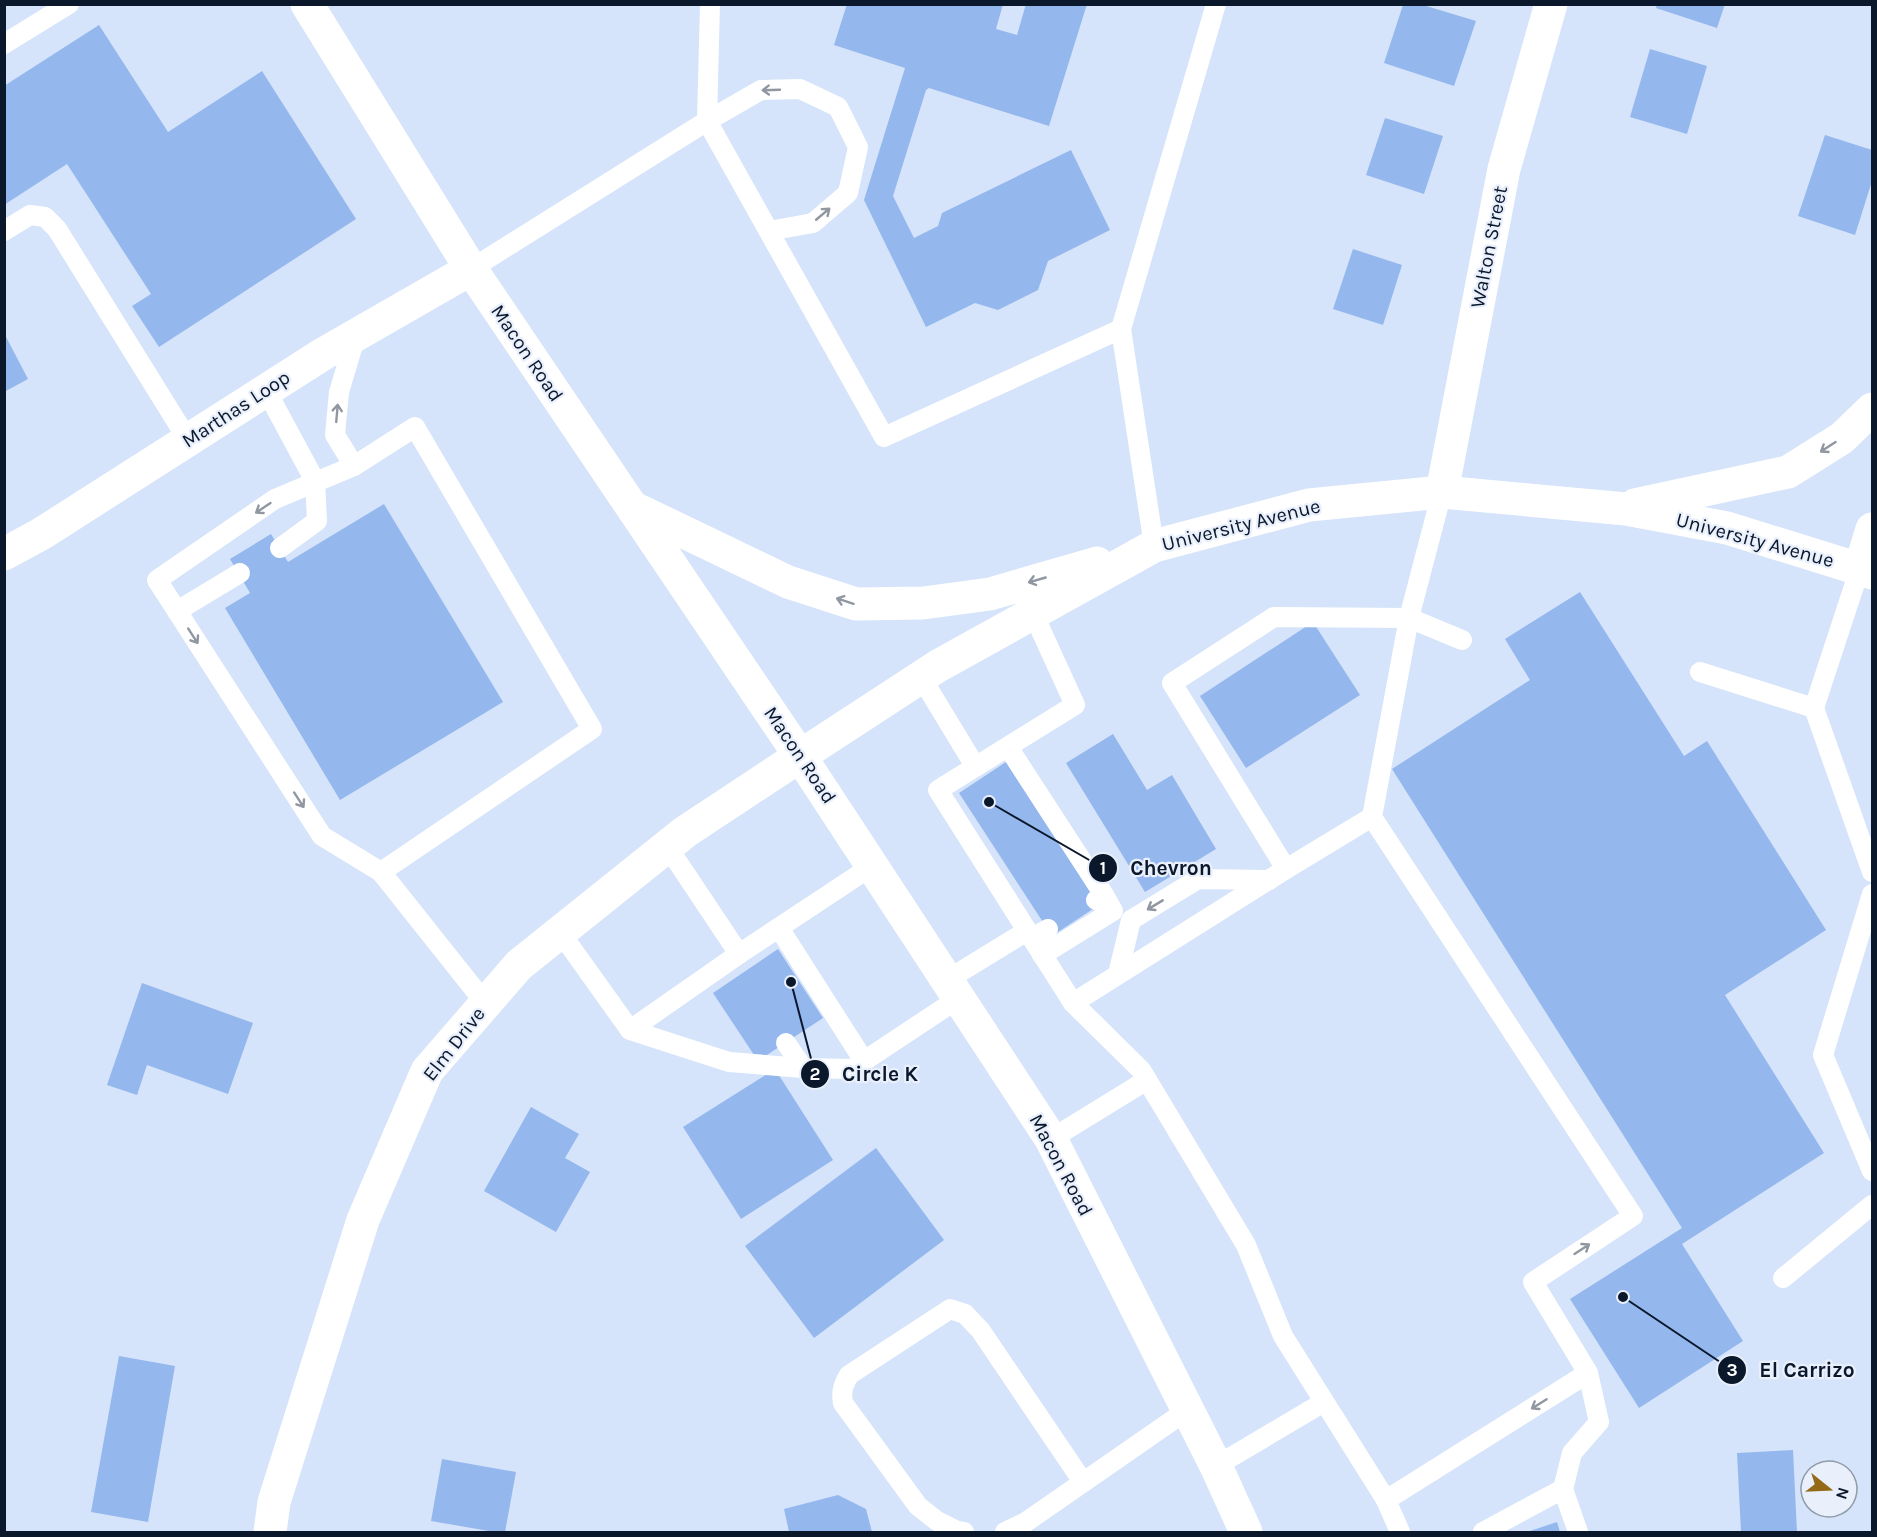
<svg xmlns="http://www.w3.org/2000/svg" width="1877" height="1537" font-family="Karla,sans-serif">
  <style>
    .building { fill: #94b7ed }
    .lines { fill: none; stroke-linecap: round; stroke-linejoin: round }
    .service { stroke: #fff; stroke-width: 20 }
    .minor { stroke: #fff; stroke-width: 33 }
    .tertiary { stroke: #fff; stroke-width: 33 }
    .primary { stroke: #fff; stroke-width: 33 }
    .oneway { stroke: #9197a0 }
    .labels { text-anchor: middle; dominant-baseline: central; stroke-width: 4.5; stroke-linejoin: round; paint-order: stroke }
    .street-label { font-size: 20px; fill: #0b182c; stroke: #e9f0fc }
    .leader { fill: none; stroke: #0b182c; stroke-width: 2 }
    .callout-dot { fill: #0b182c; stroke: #e9f0fc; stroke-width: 2 }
    .mark-label { font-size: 18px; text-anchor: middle; font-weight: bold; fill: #fff }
    .callout-label { font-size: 21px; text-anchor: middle; font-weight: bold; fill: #0b182c; stroke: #e9f0fc; stroke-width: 4.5; stroke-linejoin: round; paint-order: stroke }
  </style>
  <rect width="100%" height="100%" fill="#d5e4fa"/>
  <g class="building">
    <path d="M 847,4 L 1003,4 L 996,29 L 1017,35 L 1026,4 L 1087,4 L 1049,126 L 929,88 L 926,90 L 893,196 L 914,238 L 938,226 L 942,213 L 1071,150 L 1110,230 L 1048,261 L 1038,290 L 998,310 L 975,303 L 926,327 L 864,200 L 905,68 L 834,45 Z"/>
    <path d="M 1657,4 L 1725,4 L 1717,28 L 1656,8 Z"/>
    <path d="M 1403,5 L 1423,5 L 1476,21 L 1454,86 L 1384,63 Z"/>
    <path d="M 99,25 L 168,132 L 262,71 L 356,219 L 159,347 L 132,306 L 151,294 L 67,164 L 4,205 L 4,86 Z"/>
    <path d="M 1650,49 L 1707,66 L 1687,134 L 1630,117 Z"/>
    <path d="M 1385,118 L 1443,136 L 1424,194 L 1366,175 Z"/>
    <path d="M 1825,135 L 1872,150 L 1872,181 L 1855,235 L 1798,216 Z"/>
    <path d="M 1353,249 L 1402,265 L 1383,325 L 1333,309 Z"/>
    <path d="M 4,333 L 28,379 L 4,392 Z"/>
    <path d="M 384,504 L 503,702 L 340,800 L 225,608 L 250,593 L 230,559 L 271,534 L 288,562 Z"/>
    <path d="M 1580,592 L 1684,756 L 1707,741 L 1826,930 L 1725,995 L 1824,1153 L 1682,1244 L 1743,1341 L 1639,1408 L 1570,1299 L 1682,1228 L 1392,769 L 1530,680 L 1505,639 Z"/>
    <path d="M 1313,622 L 1360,695 L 1246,768 L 1200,696 Z"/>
    <path d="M 1113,734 L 1147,790 L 1172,775 L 1216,849 L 1145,892 L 1066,763 Z"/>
    <path d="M 1006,762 L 1099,905 L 1052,936 L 959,793 Z"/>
    <path d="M 778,949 L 823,1018 L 758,1061 L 713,993 Z"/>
    <path d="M 142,983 L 253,1023 L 228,1094 L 147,1065 L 137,1095 L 107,1085 Z"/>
    <path d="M 775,1069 L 833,1160 L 741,1219 L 683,1127 Z"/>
    <path d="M 531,1107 L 579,1134 L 565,1158 L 590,1172 L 556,1232 L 484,1191 Z"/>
    <path d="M 876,1148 L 944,1240 L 814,1338 L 745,1246 Z"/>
    <path d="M 119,1356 L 175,1366 L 148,1522 L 91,1512 Z"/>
    <path d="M 1793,1450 L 1797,1532 L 1741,1532 L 1737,1453 Z"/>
    <path d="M 442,1459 L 516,1472 L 505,1532 L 495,1532 L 431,1521 Z"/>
    <path d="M 838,1495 L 866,1509 L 872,1532 L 789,1532 L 784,1509 Z"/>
    <path d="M 1557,1522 L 1560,1532 L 1527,1532 Z"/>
  </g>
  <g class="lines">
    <g class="service">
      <path d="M 710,4 L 707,121 L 884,437 L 1121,329"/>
      <path d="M 4,44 L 69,4"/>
      <path d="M 4,231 L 30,215 L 45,217 L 57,229 L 188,440"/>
      <path d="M 471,269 L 707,121 L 761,90 L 800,89 L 838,107 L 858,147 L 848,193 L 813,223 L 769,231"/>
      <path d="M 266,390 L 315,481 L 317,521 L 280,548"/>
      <path d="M 354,466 L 335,435 L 339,392 L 356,335"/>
      <path d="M 1442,492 L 1409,618 L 1372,817 L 1633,1216 L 1533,1282 L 1588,1373 L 1599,1422 L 1572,1453 L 1563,1489"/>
      <path d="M 1154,546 L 1121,329 L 1216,4"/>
      <path d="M 177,611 L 240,573"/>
      <path d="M 1033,613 L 1075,705 L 938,790 L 1073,1003 L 1141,1070 L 1246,1245 L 1283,1336 L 1386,1500 L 1400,1532"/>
      <path d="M 1700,672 L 1814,708 L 1860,568"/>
      <path d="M 921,677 L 975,766"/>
      <path d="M 1814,708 L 1872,872"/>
      <path d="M 1008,747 L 1104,895 L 1096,900"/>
      <path d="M 667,846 L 739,954"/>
      <path d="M 872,866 L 739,954 L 630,1030 L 729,1062 L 803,1068 L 852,1069 L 959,998"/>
      <path d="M 1286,869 L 1172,683 L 1274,617 L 1409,618 L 1462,640"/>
      <path d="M 381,872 L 322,836 L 157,580 L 275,499 L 354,466 L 415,427 L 592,729 L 381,872 L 486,1004"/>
      <path d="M 1872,894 L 1823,1055 L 1872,1171"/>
      <path d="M 779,928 L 864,1061"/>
      <path d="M 560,932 L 630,1030"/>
      <path d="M 1032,938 L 1048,929"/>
      <path d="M 1042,955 L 1113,911 L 1104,895"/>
      <path d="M 1118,974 L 1131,920 L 1198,879 L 1269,880"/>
      <path d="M 947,980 L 1027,931"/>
      <path d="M 1073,1003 L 1286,869 L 1372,817"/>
      <path d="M 786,1043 L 803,1068"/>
      <path d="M 1051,1139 L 1147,1080"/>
      <path d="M 1783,1278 L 1872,1205"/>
      <path d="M 1216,1466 L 1324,1402"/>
      <path d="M 1386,1500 L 1588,1373"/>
      <path d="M 964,1532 L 957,1531 L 937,1521 L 918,1506 L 843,1403 C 841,1392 843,1385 849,1375 L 950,1309 L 965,1314 L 981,1331 L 1083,1482"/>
      <path d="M 1005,1532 L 1026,1522 L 1186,1411"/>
      <path d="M 1483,1532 L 1563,1489 L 1578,1532"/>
    </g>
    <g class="minor">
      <path d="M 1442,492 L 1504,169 L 1551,4"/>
      <path d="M 4,554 L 41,534 L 323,354 L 471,269"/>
      <path d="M 270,1532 L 274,1502 L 363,1220 L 427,1071 L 519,965 L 685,832 L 800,756"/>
    </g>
    <path class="tertiary" d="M 1860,568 L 1872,529"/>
    <g class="primary">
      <path d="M 307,4 L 471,269 L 800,756 L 1051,1139 L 1216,1466 L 1246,1532"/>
      <path d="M 1635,505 L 1788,472 L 1842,438 L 1872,409"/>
      <path d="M 634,508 L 788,582 L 856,604 L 923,603 L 990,594 L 1097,563"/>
      <path d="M 800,756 L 938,666 L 1154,546 L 1309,505 L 1442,492 L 1626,509 L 1727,528 L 1872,573"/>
    </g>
  </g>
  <defs><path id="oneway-shaft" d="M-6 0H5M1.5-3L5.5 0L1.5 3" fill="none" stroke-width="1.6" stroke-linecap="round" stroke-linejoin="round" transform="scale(1.5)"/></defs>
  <g class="oneway">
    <use href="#oneway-shaft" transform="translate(771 90) rotate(178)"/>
    <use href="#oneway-shaft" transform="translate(823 214) rotate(-40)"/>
    <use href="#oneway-shaft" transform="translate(337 413) rotate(-85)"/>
    <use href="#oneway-shaft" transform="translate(1828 447) rotate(147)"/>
    <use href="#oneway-shaft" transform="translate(263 508) rotate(146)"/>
    <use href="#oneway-shaft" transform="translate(1037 580) rotate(164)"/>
    <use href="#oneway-shaft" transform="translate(845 601) rotate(-162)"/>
    <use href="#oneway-shaft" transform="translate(193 636) rotate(57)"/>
    <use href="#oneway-shaft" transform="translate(299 800) rotate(57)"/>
    <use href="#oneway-shaft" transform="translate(1155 905) rotate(149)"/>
    <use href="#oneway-shaft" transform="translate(1582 1249) rotate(-33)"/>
    <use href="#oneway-shaft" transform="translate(1539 1404) rotate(148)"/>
  </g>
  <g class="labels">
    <g class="street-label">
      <text transform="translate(1489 247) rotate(-79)">Walton Street</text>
      <text transform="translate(527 353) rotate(56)">Macon Road</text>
      <text transform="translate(236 409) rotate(-33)">Marthas Loop</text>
      <text transform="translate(1241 525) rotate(-14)">University Avenue</text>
      <text transform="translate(1755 540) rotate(15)">University Avenue</text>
      <text transform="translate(800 755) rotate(56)">Macon Road</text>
      <text transform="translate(454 1044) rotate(-52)">Elm Drive</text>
      <text transform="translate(1061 1165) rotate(62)">Macon Road</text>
    </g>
  </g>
  <path class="leader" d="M989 802L1103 868M791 982L815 1074M1623 1297L1732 1370"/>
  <g class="callout-dot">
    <circle cx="989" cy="802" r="6"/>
    <circle cx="791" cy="982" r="6"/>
    <circle cx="1623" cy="1297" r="6"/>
    <circle cx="1103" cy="868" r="15"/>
    <circle cx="815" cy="1074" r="15"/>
    <circle cx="1732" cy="1370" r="15"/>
  </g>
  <g class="mark-label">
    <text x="1103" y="874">1</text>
    <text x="815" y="1080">2</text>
    <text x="1732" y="1376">3</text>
  </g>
  <g class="callout-label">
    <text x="1171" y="875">Chevron</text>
    <text x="880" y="1081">Circle K</text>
    <text x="1807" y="1377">El Carrizo</text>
  </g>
  <rect width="1877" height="1537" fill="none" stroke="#0b182c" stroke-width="12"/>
  <g transform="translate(1829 1489) rotate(108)"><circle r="28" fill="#e9f0fc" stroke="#909aa9" stroke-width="1.5"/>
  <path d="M0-4.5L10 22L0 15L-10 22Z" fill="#956a16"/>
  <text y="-9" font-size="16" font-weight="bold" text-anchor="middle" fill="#0b182c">N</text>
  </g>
</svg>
